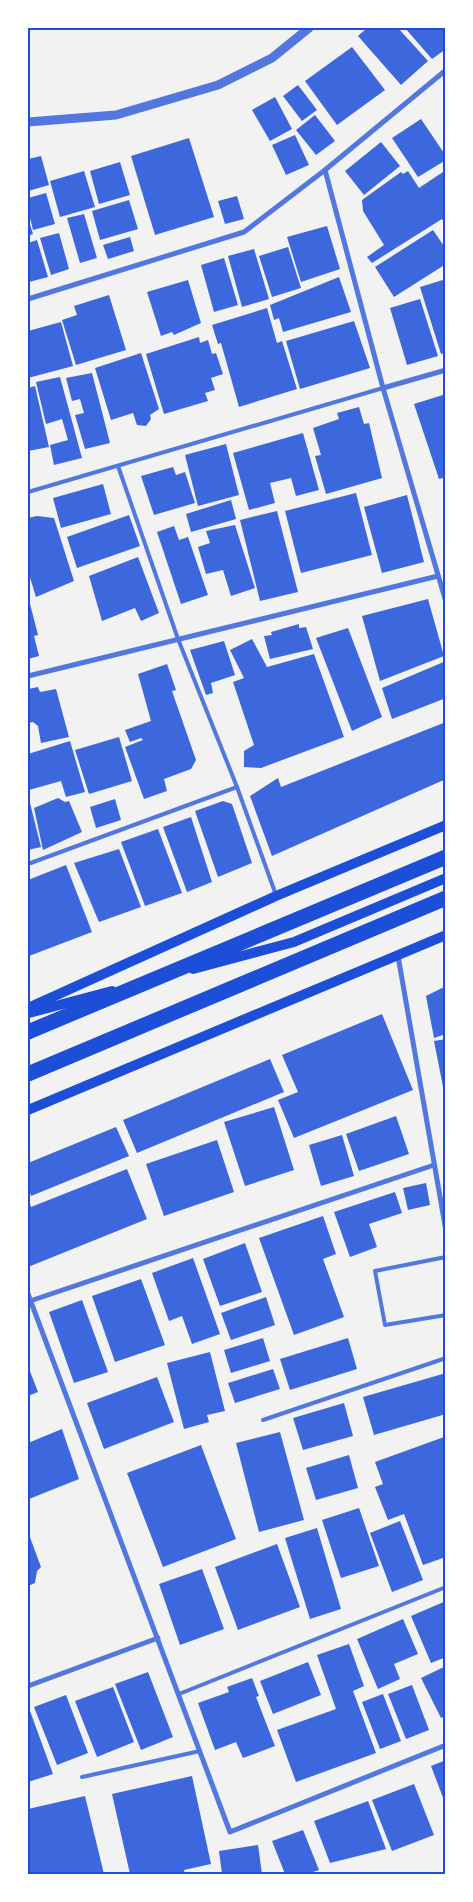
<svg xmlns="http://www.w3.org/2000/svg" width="473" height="1902" font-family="'Public Sans',sans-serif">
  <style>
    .building { fill: #3d67dc }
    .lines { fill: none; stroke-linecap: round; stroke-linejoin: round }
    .service { stroke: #5277de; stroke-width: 4 }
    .minor { stroke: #5277de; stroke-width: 5 }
    .tertiary { stroke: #5277de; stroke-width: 9 }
    .secondary { stroke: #1d4ed8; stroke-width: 10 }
    .motorway { stroke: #1d4ed8; stroke-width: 15 }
    .neatline { fill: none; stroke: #1d4ed8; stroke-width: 2 }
  </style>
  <rect width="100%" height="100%" fill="#f2f2f2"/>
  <g class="building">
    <path d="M 367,28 L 398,28 L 428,61 L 401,85 L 358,36 Z"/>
    <path d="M 405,28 L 441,28 L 446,33 L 446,49 L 432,59 Z"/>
    <path d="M 352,47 L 385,90 L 337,125 L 305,81 Z"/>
    <path d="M 298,85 L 317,110 L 302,121 L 283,96 Z"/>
    <path d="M 275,97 L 292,129 L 270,141 L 252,110 Z"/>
    <path d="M 315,115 L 335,141 L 316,155 L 296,130 Z"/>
    <path d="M 421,119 L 446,156 L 446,160 L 418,177 L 392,138 Z"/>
    <path d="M 295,135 L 309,165 L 286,175 L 272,145 Z"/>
    <path d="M 189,138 L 214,217 L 155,235 L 131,156 Z"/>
    <path d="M 381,142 L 400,166 L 364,195 L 345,171 Z"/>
    <path d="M 41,156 L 49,185 L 28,191 L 28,159 Z"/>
    <path d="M 120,162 L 130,195 L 99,204 L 90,171 Z"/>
    <path d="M 446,170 L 446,225 L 442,219 L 372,263 L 367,257 L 384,245 L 363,211 L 362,200 L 401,172 L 403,174 L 408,171 L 419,188 Z"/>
    <path d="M 84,171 L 95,207 L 60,217 L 50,181 Z"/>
    <path d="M 46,193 L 55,224 L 33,230 L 28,210 L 28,198 Z"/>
    <path d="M 237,196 L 244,219 L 225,224 L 218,201 Z"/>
    <path d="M 129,200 L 138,229 L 100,240 L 92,211 Z"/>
    <path d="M 84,214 L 97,258 L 80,263 L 67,218 Z"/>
    <path d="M 28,218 L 33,234 L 28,236 Z"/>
    <path d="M 327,226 L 340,269 L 301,282 L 287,237 Z"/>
    <path d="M 433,230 L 446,249 L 446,264 L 394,297 L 375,267 Z"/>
    <path d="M 59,233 L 69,269 L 51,275 L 40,238 Z"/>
    <path d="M 130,237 L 134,251 L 108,259 L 103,245 Z"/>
    <path d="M 37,240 L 48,277 L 29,282 L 28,243 Z"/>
    <path d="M 288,247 L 301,288 L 272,297 L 259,256 Z"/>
    <path d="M 254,249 L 269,299 L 242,307 L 228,256 Z"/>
    <path d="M 224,258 L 238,305 L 214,312 L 201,265 Z"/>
    <path d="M 339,277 L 351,312 L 283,332 L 279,318 L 274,320 L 270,305 Z"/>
    <path d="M 446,279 L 446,353 L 441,354 L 420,287 Z"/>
    <path d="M 188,280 L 201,323 L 174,335 L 172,332 L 161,336 L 147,292 Z"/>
    <path d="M 109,295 L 126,350 L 76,365 L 62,320 L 77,315 L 74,306 Z"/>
    <path d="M 420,299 L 438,356 L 407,365 L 390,308 Z"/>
    <path d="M 267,308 L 277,343 L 282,341 L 297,389 L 239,407 L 221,343 L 218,344 L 212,325 Z"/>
    <path d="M 354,321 L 370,368 L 300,389 L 286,341 Z"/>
    <path d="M 61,322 L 73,366 L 28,378 L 28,331 Z"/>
    <path d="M 199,337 L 200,343 L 208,340 L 212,354 L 216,353 L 223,374 L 211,378 L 215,390 L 205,393 L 208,401 L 164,414 L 146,354 Z"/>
    <path d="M 141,353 L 159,409 L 150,415 L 151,419 L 146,426 L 137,425 L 133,413 L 111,420 L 95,368 Z"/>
    <path d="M 92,373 L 110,443 L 85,449 L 75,415 L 84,413 L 80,399 L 72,401 L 66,378 Z"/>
    <path d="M 60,377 L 82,458 L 54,465 L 50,445 L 68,440 L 62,419 L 46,424 L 36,382 Z"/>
    <path d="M 35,386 L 49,447 L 28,451 L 28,388 Z"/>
    <path d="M 446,394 L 446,477 L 439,479 L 414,404 Z"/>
    <path d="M 359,407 L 364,424 L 369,423 L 382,478 L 326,494 L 315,456 L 321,455 L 313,428 L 339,419 L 337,413 Z"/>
    <path d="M 303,433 L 319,490 L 296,496 L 291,478 L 270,483 L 275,503 L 249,510 L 233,453 Z"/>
    <path d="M 226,444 L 239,495 L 198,506 L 185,455 Z"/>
    <path d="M 173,467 L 176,475 L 185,472 L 195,503 L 154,515 L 141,476 Z"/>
    <path d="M 103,484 L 111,514 L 61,528 L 53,498 Z"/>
    <path d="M 356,493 L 372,555 L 301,573 L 285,511 Z"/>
    <path d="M 407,495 L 424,562 L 382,573 L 364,507 Z"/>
    <path d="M 231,500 L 236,519 L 191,532 L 186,514 Z"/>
    <path d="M 277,511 L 298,592 L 260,601 L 240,520 Z"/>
    <path d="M 129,515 L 140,546 L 77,568 L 67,537 Z"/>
    <path d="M 37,516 L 54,518 L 74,581 L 36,597 L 28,571 L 28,518 Z"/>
    <path d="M 235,525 L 255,588 L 231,596 L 223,570 L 206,574 L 198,547 L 210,543 L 206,531 Z"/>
    <path d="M 174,526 L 179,540 L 188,537 L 208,595 L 181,604 L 157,532 Z"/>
    <path d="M 138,557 L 159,613 L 141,621 L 135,608 L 102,621 L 89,576 Z"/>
    <path d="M 28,596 L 38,635 L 34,636 L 39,656 L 28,659 Z"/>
    <path d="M 428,599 L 444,656 L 380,681 L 362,616 Z"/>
    <path d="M 299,624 L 299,628 L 306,627 L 313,649 L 270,659 L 264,636 L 272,635 L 271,632 Z"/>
    <path d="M 348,628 L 382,717 L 352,731 L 316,638 Z"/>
    <path d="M 252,639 L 267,667 L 314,654 L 344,737 L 261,768 L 244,767 L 244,751 L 254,745 L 233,682 L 244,678 L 230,650 Z"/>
    <path d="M 224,641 L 235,675 L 211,683 L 213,693 L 206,695 L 190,650 Z"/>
    <path d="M 446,661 L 446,698 L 392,719 L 382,688 Z"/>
    <path d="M 167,664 L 176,690 L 172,691 L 196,760 L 191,769 L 164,779 L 167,791 L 144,799 L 125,747 L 143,740 L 141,738 L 130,742 L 125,730 L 151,721 L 138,674 Z"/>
    <path d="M 38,687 L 40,692 L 56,689 L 69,737 L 41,743 L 38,726 L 33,722 L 28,723 L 28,689 Z"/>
    <path d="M 446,722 L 446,779 L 272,856 L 250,796 L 278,778 L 281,787 Z"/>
    <path d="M 119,737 L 132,781 L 89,794 L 75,750 Z"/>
    <path d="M 70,741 L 85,792 L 66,797 L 61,781 L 29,790 L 28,754 Z"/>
    <path d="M 28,795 L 41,847 L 28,850 Z"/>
    <path d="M 58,798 L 65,802 L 69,801 L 82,832 L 43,850 L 34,808 Z"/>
    <path d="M 115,799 L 121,820 L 96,828 L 90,807 Z"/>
    <path d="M 223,801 L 232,804 L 252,863 L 218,877 L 195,811 Z"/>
    <path d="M 191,817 L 212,882 L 187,892 L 163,827 Z"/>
    <path d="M 158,829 L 182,893 L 145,906 L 121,842 Z"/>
    <path d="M 119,849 L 141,907 L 99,922 L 74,863 Z"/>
    <path d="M 66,865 L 92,932 L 29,956 L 28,880 Z"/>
    <path d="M 446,986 L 446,1034 L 434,1038 L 426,996 Z"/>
    <path d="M 382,1014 L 413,1090 L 294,1138 L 278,1100 L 298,1092 L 282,1055 Z"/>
    <path d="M 446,1039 L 446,1097 L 445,1097 L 434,1041 Z"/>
    <path d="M 270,1059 L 284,1092 L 137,1153 L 123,1120 Z"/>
    <path d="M 274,1107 L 294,1170 L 245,1186 L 224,1122 Z"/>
    <path d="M 396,1116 L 409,1154 L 359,1171 L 346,1134 Z"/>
    <path d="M 116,1127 L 129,1156 L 31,1196 L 28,1187 L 28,1163 Z"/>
    <path d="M 342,1135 L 354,1176 L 321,1186 L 309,1145 Z"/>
    <path d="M 217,1140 L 234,1192 L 164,1216 L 146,1164 Z"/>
    <path d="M 127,1169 L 147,1219 L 28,1267 L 28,1198 L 31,1207 Z"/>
    <path d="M 426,1183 L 430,1205 L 408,1210 L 403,1188 Z"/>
    <path d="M 395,1192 L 402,1213 L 369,1224 L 377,1247 L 350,1257 L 334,1212 Z"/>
    <path d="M 323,1216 L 336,1254 L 323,1259 L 344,1317 L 294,1335 L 259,1238 Z"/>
    <path d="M 245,1243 L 262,1292 L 220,1306 L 203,1259 Z"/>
    <path d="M 193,1258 L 220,1334 L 192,1344 L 182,1316 L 169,1321 L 152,1273 Z"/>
    <path d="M 141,1279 L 165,1345 L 115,1362 L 92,1296 Z"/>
    <path d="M 266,1297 L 275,1325 L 231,1340 L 221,1313 Z"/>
    <path d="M 82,1300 L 108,1372 L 74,1383 L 49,1312 Z"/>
    <path d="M 263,1338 L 270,1361 L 231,1373 L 224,1350 Z"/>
    <path d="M 348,1338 L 357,1369 L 290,1390 L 280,1359 Z"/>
    <path d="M 210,1352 L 225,1411 L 207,1415 L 209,1422 L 184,1429 L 167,1363 Z"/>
    <path d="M 28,1366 L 38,1392 L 28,1396 Z"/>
    <path d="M 273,1369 L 280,1389 L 235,1403 L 228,1383 Z"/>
    <path d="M 446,1373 L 446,1414 L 374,1435 L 363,1397 Z"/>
    <path d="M 157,1377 L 174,1422 L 104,1449 L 87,1403 Z"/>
    <path d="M 344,1403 L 353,1436 L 303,1450 L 293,1418 Z"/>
    <path d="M 62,1429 L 79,1479 L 29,1499 L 28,1443 Z"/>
    <path d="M 280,1432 L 304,1520 L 259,1532 L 236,1443 Z"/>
    <path d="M 444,1437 L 446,1442 L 446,1557 L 423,1565 L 404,1514 L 388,1520 L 375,1487 L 383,1484 L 375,1462 Z"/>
    <path d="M 201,1445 L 236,1539 L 163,1567 L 127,1473 Z"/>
    <path d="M 349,1455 L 358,1488 L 316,1500 L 306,1468 Z"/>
    <path d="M 359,1508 L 379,1566 L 341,1578 L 322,1520 Z"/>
    <path d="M 400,1521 L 423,1580 L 392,1592 L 370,1533 Z"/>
    <path d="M 317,1528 L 341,1609 L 310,1619 L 285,1538 Z"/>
    <path d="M 28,1532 L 41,1567 L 37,1571 L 35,1583 L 28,1586 Z"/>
    <path d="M 277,1544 L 300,1607 L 238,1630 L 215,1567 Z"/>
    <path d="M 202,1569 L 224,1629 L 180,1645 L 159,1584 Z"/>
    <path d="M 446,1601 L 446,1657 L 431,1663 L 411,1616 Z"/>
    <path d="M 403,1619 L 418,1654 L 394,1664 L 400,1679 L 378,1689 L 357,1639 Z"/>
    <path d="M 349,1644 L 364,1686 L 353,1691 L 376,1753 L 296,1782 L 277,1730 L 336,1709 L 317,1655 Z"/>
    <path d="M 308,1662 L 321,1695 L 273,1714 L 260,1681 Z"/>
    <path d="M 446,1666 L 446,1716 L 441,1718 L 421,1678 Z"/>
    <path d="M 148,1672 L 173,1737 L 141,1750 L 115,1684 Z"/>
    <path d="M 252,1678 L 259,1696 L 256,1697 L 275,1746 L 243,1758 L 236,1742 L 215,1750 L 198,1703 L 229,1692 L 227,1687 Z"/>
    <path d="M 412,1685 L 429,1730 L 406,1739 L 388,1694 Z"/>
    <path d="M 113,1687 L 134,1742 L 97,1757 L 75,1701 Z"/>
    <path d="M 383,1694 L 401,1741 L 380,1749 L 362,1702 Z"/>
    <path d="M 66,1695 L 88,1753 L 57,1765 L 34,1707 Z"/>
    <path d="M 30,1711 L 53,1774 L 28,1782 L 28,1712 Z"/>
    <path d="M 446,1760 L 446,1803 L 445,1803 L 431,1766 Z"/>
    <path d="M 192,1776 L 211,1864 L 184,1870 L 185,1874 L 130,1874 L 112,1794 Z"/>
    <path d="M 414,1784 L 434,1835 L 392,1851 L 372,1800 Z"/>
    <path d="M 85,1796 L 104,1874 L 28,1874 L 28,1809 Z"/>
    <path d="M 368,1801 L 386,1849 L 330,1863 L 314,1821 Z"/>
    <path d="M 303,1830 L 319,1870 L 307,1874 L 285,1874 L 272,1841 Z"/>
    <path d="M 258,1845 L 262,1874 L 222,1874 L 219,1851 Z"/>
  </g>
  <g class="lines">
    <g class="service">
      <path d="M 28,492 L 383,388"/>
      <path d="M 237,787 L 276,895"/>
      <path d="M 28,864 L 237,787 L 178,639 L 118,466"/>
      <path d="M 446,1257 L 375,1271 L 385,1325 L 446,1315"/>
      <path d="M 263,1420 L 446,1358"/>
      <path d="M 179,1694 L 446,1587"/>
      <path d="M 82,1777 L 200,1751"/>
    </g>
    <g class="minor">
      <path d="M 325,170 L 383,388 L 446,602"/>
      <path d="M 28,299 L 244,232 L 325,170 L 446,70"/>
      <path d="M 383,388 L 446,370"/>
      <path d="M 28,676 L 438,576"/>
      <path d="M 398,956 L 446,1231"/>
      <path d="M 28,1294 L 230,1832 L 446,1745"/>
      <path d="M 30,1301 L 434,1165"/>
      <path d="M 28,1686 L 158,1638"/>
    </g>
    <path class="tertiary" d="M 28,122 L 116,115 L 218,85 L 272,58 L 309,28"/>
    <g class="secondary">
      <path d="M 193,969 L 294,942 L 446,878"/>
      <path d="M 28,1008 L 276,896 L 446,825"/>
      <path d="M 29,1013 L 112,991"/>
      <path d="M 28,1110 L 446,935"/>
    </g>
    <g class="motorway">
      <path d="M 28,1032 L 446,857"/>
      <path d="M 28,1074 L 446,898"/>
    </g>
  </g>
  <rect width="473" height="1902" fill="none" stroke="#ffffff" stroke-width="58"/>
  <rect x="29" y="29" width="415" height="1844" class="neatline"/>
</svg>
